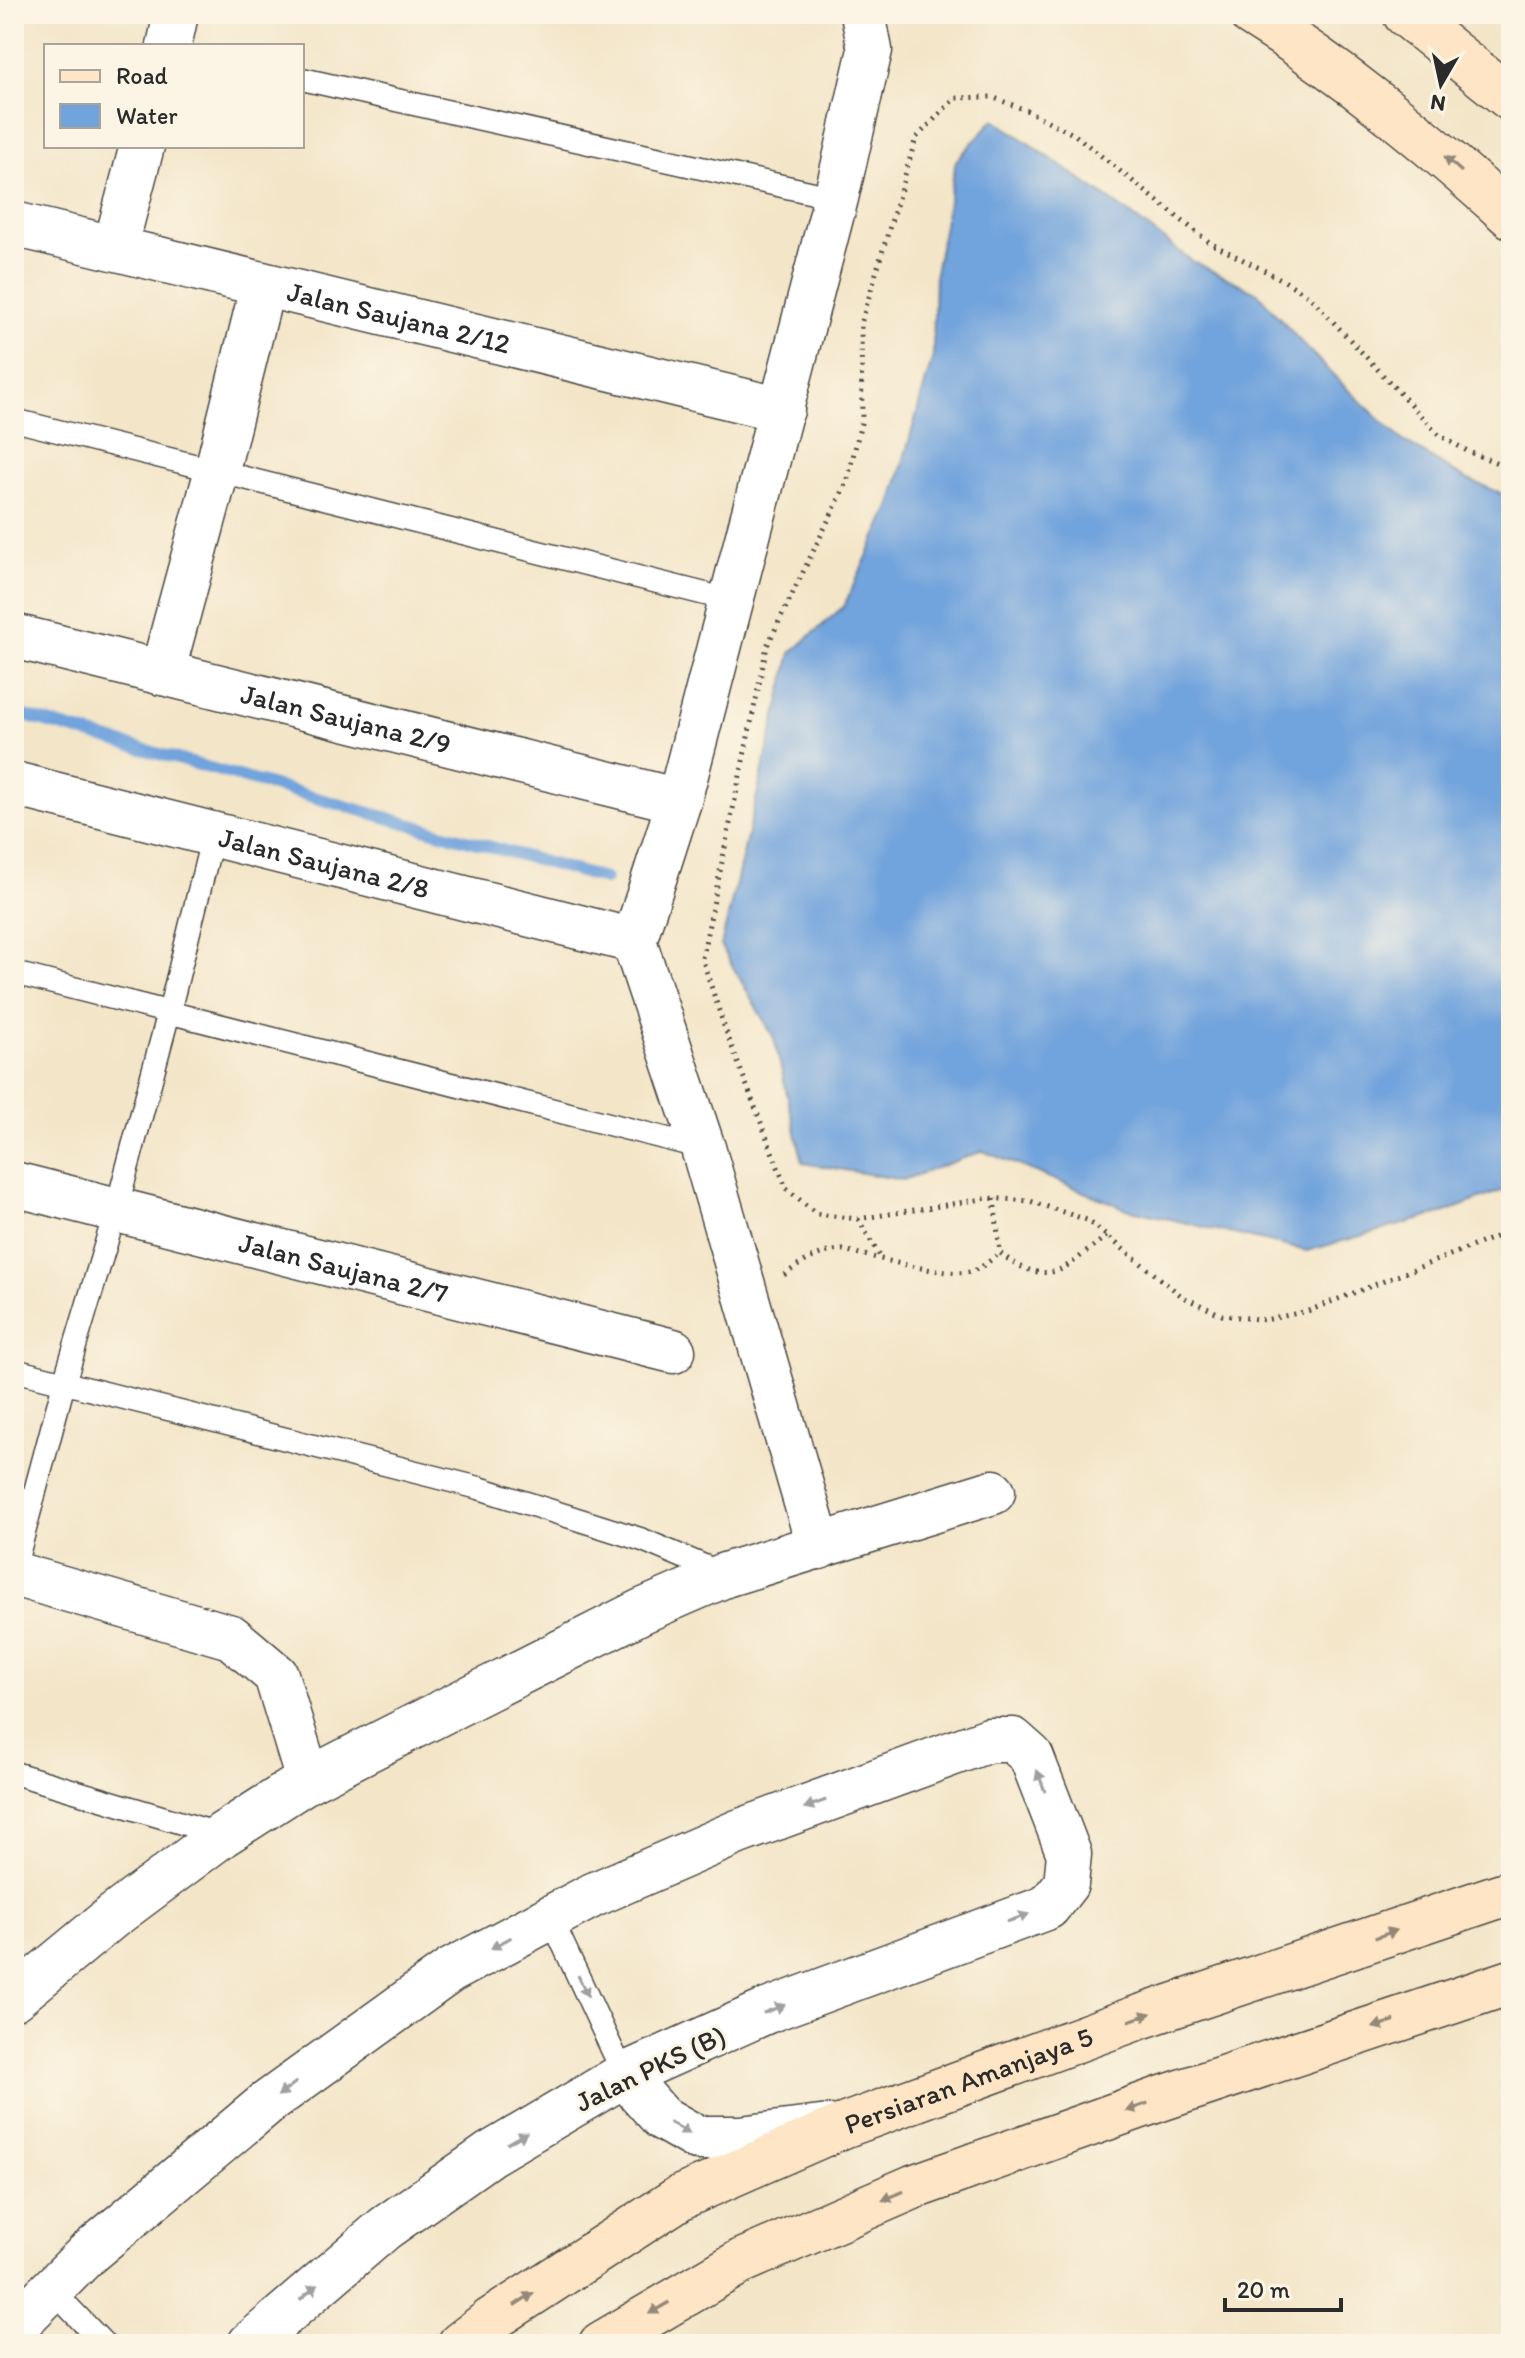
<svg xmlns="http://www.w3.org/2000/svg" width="1525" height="2358" font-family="Itim,sans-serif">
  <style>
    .water { fill: #71a3dc; stroke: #4e6784; stroke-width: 2 }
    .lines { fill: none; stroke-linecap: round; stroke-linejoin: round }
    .stream { stroke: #71a3dc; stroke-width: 12 }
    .lane-casing { stroke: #494743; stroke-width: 25 }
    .street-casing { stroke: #494743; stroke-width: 47 }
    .secondary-casing { stroke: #494743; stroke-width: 47 }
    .path { stroke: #494743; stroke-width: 5; stroke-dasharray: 2 6; stroke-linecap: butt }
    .lane { stroke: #fff; stroke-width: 22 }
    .street { stroke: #fff; stroke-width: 44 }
    .secondary { stroke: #fde5c5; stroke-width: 44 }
    .oneway { fill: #948878 }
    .oneway2 { fill: #a0a0a0 }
    .labels { text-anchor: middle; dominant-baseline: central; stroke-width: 6; stroke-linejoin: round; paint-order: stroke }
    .street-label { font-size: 28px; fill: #2b2b2b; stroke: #fcf5e5 }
  </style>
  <rect width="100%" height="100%" fill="#fcf5e5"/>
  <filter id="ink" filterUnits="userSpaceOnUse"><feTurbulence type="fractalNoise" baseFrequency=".0125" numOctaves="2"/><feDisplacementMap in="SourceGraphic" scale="16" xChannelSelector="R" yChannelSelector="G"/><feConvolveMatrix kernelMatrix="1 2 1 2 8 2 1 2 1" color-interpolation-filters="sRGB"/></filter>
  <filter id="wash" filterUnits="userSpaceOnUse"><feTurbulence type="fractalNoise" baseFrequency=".006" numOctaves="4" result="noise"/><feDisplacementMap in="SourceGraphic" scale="32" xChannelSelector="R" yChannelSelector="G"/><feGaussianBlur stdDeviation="1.8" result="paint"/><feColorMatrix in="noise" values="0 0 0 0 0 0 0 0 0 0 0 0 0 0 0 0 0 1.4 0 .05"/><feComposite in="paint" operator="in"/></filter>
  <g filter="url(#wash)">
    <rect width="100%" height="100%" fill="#f3e5c8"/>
    <path class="water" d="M 994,119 L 1123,209 L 1192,261 L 1258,293 L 1296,337 L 1344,386 L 1402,440 L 1466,479 L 1511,497 L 1511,1187 L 1443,1213 L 1307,1251 L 1127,1209 L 983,1151 L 903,1180 L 803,1163 L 774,1038 L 721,946 L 791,653 L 844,606 L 891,505 L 933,356 L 935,273 L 956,161 Z"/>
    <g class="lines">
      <path class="stream" d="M 14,713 L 605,879"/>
    </g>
  </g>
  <g filter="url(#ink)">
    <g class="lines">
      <defs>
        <g id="lane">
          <path d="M 302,79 L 836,198"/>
          <path d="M 14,420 L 733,601"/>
          <path d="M 14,973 L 703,1148"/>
          <path d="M 14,1370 L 479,1488 L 643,1540 L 723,1574"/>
          <path d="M 14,1570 L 64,1383 L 116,1210 L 169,1012 L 213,835"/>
          <path d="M 14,1773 L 222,1835"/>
          <path d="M 550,1916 L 624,2075"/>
          <path d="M 52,2290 L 104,2344"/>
        </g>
        <g id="street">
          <path d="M 169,46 L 176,14"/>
          <path id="s1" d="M 14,224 L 782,410"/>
          <path d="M 115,248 L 142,146"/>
          <path id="s2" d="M 14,636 L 679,801"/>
          <path d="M 162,673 L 217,470 L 263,285"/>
          <path id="s3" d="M 14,784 L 634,941"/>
          <path id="s4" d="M 14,1184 L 673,1351"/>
          <path d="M 819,1547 L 703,1148 L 634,941 L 679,801 L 836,198 L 870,50 L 863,14"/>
          <path d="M 14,1574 L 231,1637 L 276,1675 L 308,1780"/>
          <path d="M 14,1998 L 112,1917 L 222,1835 L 308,1780 L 642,1611 L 725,1575 L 993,1492"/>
          <path d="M 624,2075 L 662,2118 L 697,2138 L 741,2138 L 829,2127"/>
          <path d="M 14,2327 L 87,2254 L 267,2103 L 450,1971 L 593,1895 L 738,1832 L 989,1740 L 1013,1740 L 1031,1756 L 1069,1854 L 1066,1884 L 1048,1907 L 767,2011 L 624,2075 L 490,2154 L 385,2228 L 250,2344"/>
        </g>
        <g id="secondary">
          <path d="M 1251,14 C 1345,73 1429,142 1511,216"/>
          <path d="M 1405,14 L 1511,99"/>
          <path id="s5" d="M 460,2344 L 491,2320 L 681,2197 L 843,2126 L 1134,2019 L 1511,1892"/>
          <path d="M 601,2344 L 742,2261 L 913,2187 L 1163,2098 L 1511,1982"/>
        </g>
      </defs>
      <use href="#lane" class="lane-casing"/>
      <use href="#street" class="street-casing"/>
      <use href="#secondary" class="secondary-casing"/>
      <g class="path">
        <path d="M 1511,468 L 1469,452 L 1439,435 L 1309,296 L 1281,279 L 1210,243 L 1075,135 L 1028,111 L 992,97 L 955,98 L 916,138 L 861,324 L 862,419 L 847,482 L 767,646 L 702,958 L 724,1026 L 786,1188 L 817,1214 L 858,1219 L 989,1198 L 1030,1201 L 1087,1220 L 1183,1297 L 1222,1315 L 1265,1320 L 1308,1311 L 1511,1231"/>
        <path d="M 994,1198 L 1000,1253 C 1016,1266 1038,1278 1059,1270 C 1072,1265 1095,1244 1107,1236"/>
        <path d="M 858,1219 L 881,1258"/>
        <path d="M 784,1275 C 804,1261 819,1251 843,1250 C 872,1256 949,1279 973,1271 C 983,1267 992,1259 1000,1253"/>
      </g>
      <use href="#lane" class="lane"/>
      <use href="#street" class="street"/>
      <use href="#secondary" class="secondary"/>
    </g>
    <defs><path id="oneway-solid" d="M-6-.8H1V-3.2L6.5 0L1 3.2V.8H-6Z" transform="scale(2)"/></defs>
    <g class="oneway">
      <use href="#oneway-solid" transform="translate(1453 164) rotate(-138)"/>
      <use href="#oneway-solid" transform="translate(1386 1934) rotate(-19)"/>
      <use href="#oneway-solid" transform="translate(1140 2017) rotate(-19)"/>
      <use href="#oneway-solid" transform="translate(1384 2024) rotate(162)"/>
      <use href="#oneway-solid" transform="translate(1137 2107) rotate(160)"/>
      <use href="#oneway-solid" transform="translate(893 2196) rotate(157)"/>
      <use href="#oneway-solid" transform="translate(524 2299) rotate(-33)"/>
      <use href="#oneway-solid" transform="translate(659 2308) rotate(150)"/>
    </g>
    <g class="oneway2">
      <use href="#oneway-solid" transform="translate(1041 1781) rotate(-111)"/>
      <use href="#oneway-solid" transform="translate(815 1804) rotate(160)"/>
      <use href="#oneway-solid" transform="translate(1018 1918) rotate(-20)"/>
      <use href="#oneway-solid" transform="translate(501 1943) rotate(151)"/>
      <use href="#oneway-solid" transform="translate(583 1986) rotate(65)"/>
      <use href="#oneway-solid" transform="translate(774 2009) rotate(-21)"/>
      <use href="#oneway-solid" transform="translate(287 2089) rotate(143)"/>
      <use href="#oneway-solid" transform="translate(680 2128) rotate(30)"/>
      <use href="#oneway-solid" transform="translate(517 2138) rotate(-30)"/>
      <use href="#oneway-solid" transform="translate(309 2292) rotate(-40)"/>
    </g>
  </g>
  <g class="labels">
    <g class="street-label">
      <text stroke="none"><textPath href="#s1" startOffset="396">Jalan Saujana 2/12</textPath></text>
      <text stroke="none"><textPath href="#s2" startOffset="342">Jalan Saujana 2/9</textPath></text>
      <text stroke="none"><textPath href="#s3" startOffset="320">Jalan Saujana 2/8</textPath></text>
      <text stroke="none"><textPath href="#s4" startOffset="340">Jalan Saujana 2/7</textPath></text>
      <text transform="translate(650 2068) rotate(-26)">Jalan PKS (B)</text>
      <text stroke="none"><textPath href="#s5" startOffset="576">Persiaran Amanjaya 5</textPath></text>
    </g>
  </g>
  <rect width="1525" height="2358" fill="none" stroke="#fcf5e5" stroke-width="48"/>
  <rect x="44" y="44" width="260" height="104" fill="#fcf5e5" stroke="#a8a49b" stroke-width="2"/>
  <rect x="60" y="70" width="40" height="12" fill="#fde5c5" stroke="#a8a49b" stroke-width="2"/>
  <text x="116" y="84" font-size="24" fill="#2b2b2b">Road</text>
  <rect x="60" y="104" width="40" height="24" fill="#71a3dc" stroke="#a8a49b" stroke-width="2"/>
  <text x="116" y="124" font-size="24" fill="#2b2b2b">Water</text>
  <g transform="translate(1441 84) rotate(189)" stroke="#fcf5e5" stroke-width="6" paint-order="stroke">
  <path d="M0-6L14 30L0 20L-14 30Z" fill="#2b2b2b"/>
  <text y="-12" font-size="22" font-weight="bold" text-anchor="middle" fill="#2b2b2b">N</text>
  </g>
  <path d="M1225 2298v12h116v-12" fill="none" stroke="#2b2b2b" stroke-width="4"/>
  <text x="1237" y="2298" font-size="24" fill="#2b2b2b" stroke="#fcf5e5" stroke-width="6" paint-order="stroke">20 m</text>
</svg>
